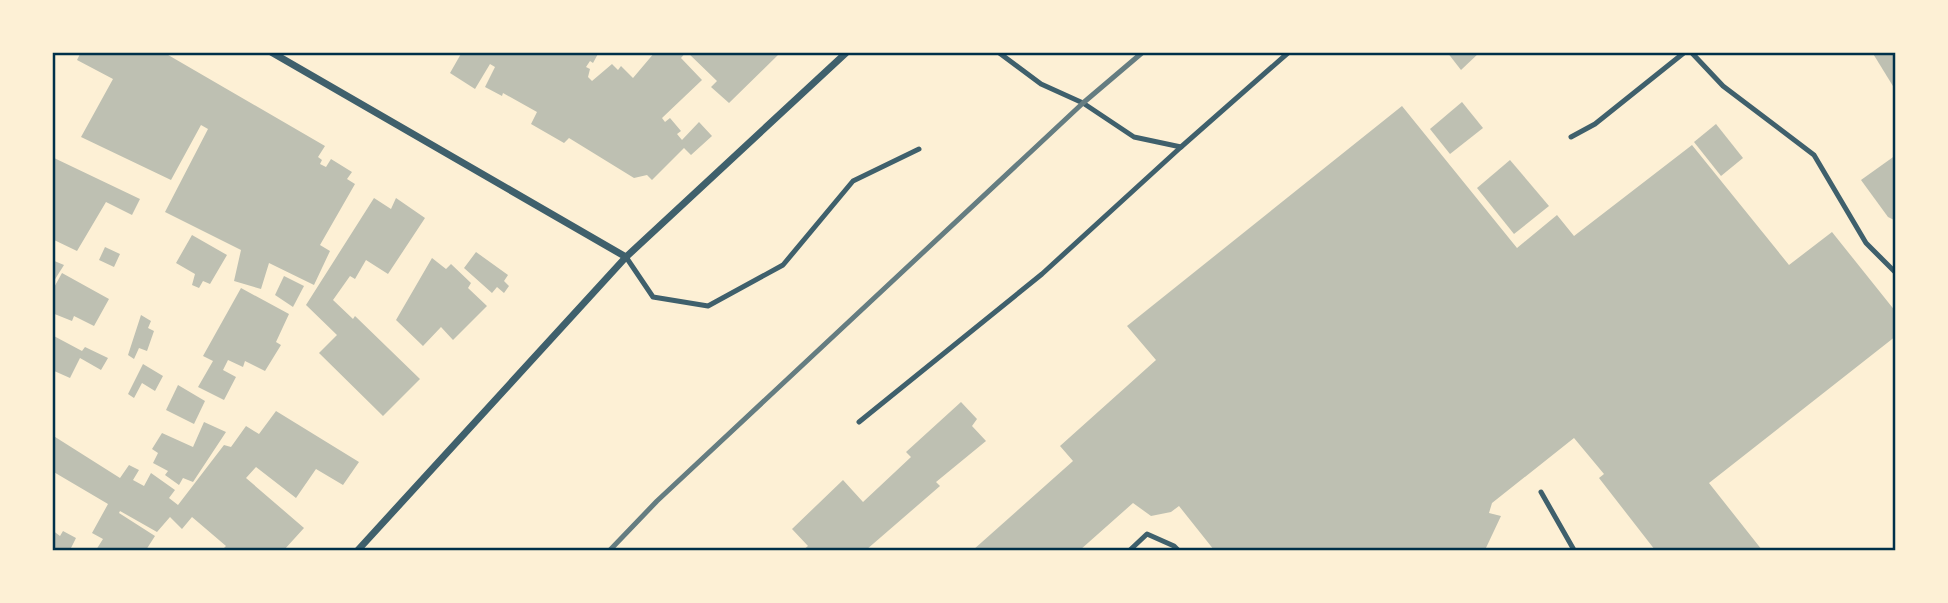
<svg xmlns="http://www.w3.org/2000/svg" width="1948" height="603" font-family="Overpass,sans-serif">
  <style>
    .building { fill: #bec0b2 }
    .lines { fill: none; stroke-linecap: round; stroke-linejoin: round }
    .service { stroke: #3f606c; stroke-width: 5 }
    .minor { stroke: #3f606c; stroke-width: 7 }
    .rail { stroke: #657d81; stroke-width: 5 }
    .neatline { fill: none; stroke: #003049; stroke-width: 2.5 }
  </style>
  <rect width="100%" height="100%" fill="#fdf0d5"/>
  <g class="building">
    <path d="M 81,52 L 163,52 L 325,146 L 318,157 L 322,160 L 320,164 L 326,167 L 331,159 L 352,172 L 347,179 L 355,184 L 320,245 L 330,251 L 314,285 L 269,263 L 261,289 L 234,281 L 241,250 L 165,212 L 208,129 L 201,125 L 171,180 L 81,137 L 113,79 L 77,60 Z"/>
    <path d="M 462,52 L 599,52 L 593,63 L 590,61 L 586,67 L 590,69 L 588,77 L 592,81 L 612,64 L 618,70 L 621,66 L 633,78 L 655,52 L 686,52 L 681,58 L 702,80 L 662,118 L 665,122 L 670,118 L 681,131 L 677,134 L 682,140 L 699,122 L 712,136 L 691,155 L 684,148 L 652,180 L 647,175 L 634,178 L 569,138 L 564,143 L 531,124 L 537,112 L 503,93 L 502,96 L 485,87 L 495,67 L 490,64 L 475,89 L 450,73 Z"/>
    <path d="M 687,52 L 777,52 L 779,54 L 729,103 L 711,87 L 717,81 Z"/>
    <path d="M 1447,52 L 1480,52 L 1461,70 Z"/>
    <path d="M 1872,52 L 1896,52 L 1896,91 Z"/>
    <path d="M 1462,102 L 1483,128 L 1450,154 L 1430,129 Z"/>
    <path d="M 1402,106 L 1517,248 L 1557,215 L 1574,236 L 1692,145 L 1789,265 L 1832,232 L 1896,312 L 1896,336 L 1709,483 L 1762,550 L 1655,550 L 1599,478 L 1604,474 L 1574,438 L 1492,503 L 1489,513 L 1501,516 L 1485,550 L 1214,550 L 1179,506 L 1171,512 L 1151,516 L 1133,503 L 1080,550 L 973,550 L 1073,461 L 1060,446 L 1156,360 L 1127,326 Z"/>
    <path d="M 1716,124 L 1743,158 L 1721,176 L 1694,142 Z"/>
    <path d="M 1896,155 L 1896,221 L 1888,217 L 1861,180 Z"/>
    <path d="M 52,157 L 140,199 L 132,215 L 106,202 L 77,251 L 52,239 Z"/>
    <path d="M 1510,160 L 1549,206 L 1514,234 L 1477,188 Z"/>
    <path d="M 374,198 L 391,209 L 396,198 L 425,218 L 388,274 L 366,260 L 355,279 L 350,276 L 333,300 L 353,319 L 355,316 L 420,379 L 383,416 L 319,353 L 337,335 L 306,305 Z"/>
    <path d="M 192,235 L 227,255 L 210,284 L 203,281 L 199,288 L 192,285 L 195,274 L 176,263 Z"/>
    <path d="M 105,247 L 120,254 L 114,267 L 99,260 Z"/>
    <path d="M 476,252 L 508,275 L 504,281 L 509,286 L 504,293 L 497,287 L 492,293 L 464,268 Z"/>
    <path d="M 432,258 L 446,269 L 451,264 L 471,283 L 468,288 L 487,306 L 453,340 L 441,327 L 423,346 L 396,320 Z"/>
    <path d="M 52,260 L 64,265 L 52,284 Z"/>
    <path d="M 62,273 L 109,299 L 94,326 L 74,316 L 72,321 L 52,313 L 52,291 Z"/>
    <path d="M 284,276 L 304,286 L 293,307 L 275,295 Z"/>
    <path d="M 241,288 L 289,314 L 276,342 L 281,345 L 265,371 L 245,361 L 243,367 L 228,360 L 223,370 L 236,377 L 224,400 L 198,387 L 213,361 L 203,356 Z"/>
    <path d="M 141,315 L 151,321 L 148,328 L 154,331 L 147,351 L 139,348 L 134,359 L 128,355 Z"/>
    <path d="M 52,335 L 82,351 L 85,347 L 108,358 L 101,370 L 80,358 L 70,378 L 52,370 Z"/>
    <path d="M 143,364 L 163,376 L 155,391 L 142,383 L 134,398 L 128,394 Z"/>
    <path d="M 178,385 L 205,401 L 194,424 L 166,410 Z"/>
    <path d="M 961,402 L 977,419 L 972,426 L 986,441 L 936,482 L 940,486 L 866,550 L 803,550 L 808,546 L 792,529 L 843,480 L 863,502 L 911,457 L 906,452 Z"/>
    <path d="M 276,411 L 359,462 L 343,485 L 316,469 L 296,498 L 256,467 L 246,478 L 304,528 L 284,550 L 222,550 L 226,546 L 192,517 L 182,529 L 170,517 L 157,532 L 120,511 L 119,513 L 155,536 L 146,550 L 96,550 L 103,539 L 92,533 L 108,504 L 52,471 L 52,435 L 120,478 L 129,465 L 139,470 L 133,480 L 144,486 L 151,473 L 175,490 L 169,498 L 178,505 L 224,445 L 231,447 L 246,426 L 259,434 Z"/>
    <path d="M 204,422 L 226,432 L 193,482 L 183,478 L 179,485 L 165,475 L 168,471 L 153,463 L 158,453 L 152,449 L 162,433 L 193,447 Z"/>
    <path d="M 52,530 L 60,536 L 63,531 L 76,538 L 70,550 L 52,550 Z"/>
  </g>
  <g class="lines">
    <g class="service">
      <path d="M 998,52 L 1041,84 L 1083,103 L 1134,137 L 1181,147 L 1289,52"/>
      <path d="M 1691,52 L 1723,86 L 1814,155 L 1866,243 L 1896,273"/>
      <path d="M 1571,137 L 1595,124 L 1685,52"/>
      <path d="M 626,257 L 653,297 L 708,306 L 783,265 L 853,181 L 919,149"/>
      <path d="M 859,422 L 1042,274 L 1181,147"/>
      <path d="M 1541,492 L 1574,550"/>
      <path d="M 1130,550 L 1147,534 L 1174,546 L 1178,550"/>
    </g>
    <g class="minor">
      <path d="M 271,52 L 626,257"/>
      <path d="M 358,550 L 626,257 L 847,52"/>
    </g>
    <path class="rail" d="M 610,550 L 657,501 L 1083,103 L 1143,52"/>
  </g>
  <rect width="1948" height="603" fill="none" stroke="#fdf0d5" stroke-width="108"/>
  <rect x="54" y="54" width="1840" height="495" class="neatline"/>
</svg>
